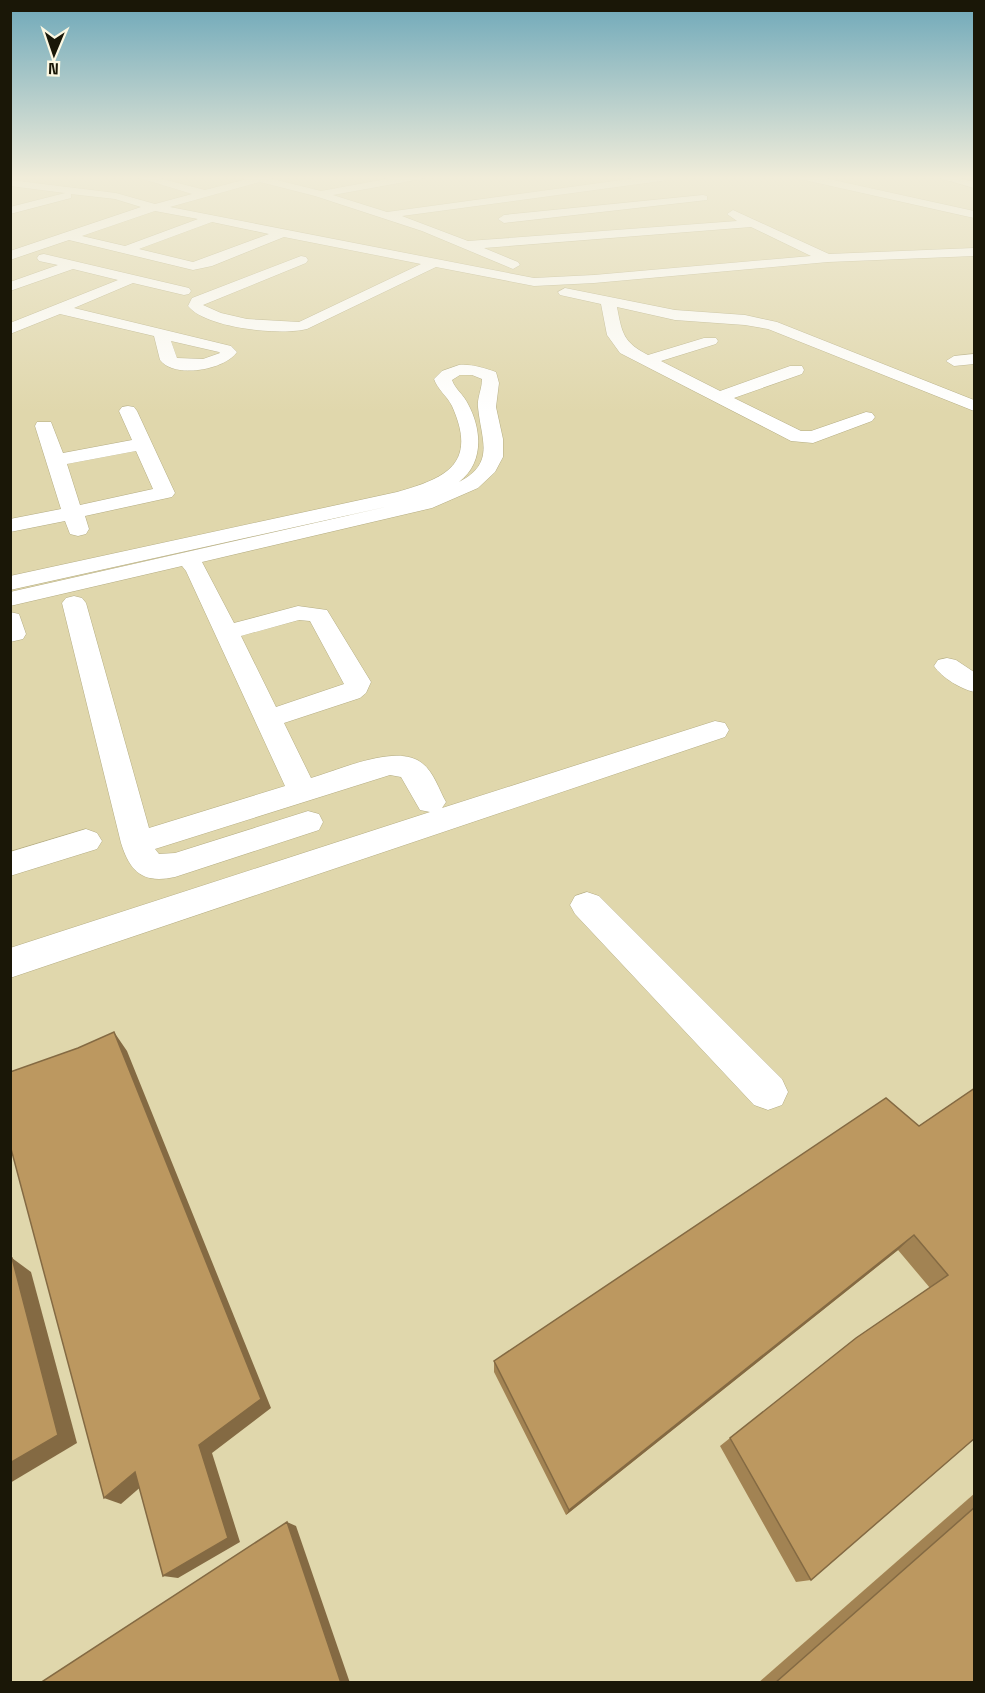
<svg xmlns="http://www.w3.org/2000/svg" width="985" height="1693" font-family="'Space Grotesk',sans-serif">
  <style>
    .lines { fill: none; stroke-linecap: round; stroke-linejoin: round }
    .minor-casing { stroke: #b5ad83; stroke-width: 1 }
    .minor { fill: #fff; fill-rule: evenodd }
    .wall { fill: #a28353 }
    .shaded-wall { fill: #846a43 }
    .building { fill: #bc9860; stroke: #846a43; stroke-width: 1.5 }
  </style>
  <rect width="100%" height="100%" fill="#e0d7ac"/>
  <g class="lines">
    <defs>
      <g id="minor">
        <path d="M 133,176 L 151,176 L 205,190 L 247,179 L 242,176 L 261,176 L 321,191 L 402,176 L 426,176 L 421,179 L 333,195 L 387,212 L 651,176 L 665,176 L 665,180 L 661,181 L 402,216 L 468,241 L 737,221 L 727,214 L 733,210 L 829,254 L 974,248 L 974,256 L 828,262 L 594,283 L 534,286 L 436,267 L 307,329 C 281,336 205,328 188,306 L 192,298 L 301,256 L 306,257 L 308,260 L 306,263 L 203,305 L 221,313 L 247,319 L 299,322 L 421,264 L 284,237 L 212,266 L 193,270 L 69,240 L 10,260 L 10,251 L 141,207 L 115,199 L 71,194 L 71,198 L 10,214 L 10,207 L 65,193 L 10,186 L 10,180 L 116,193 L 155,204 L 192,194 ZM 260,182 L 315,196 L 422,231 L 513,269 L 520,265 L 518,262 L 484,248 L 751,227 L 811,256 L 594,275 L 534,278 L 170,207 ZM 155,211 L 198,219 L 125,246 L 82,236 ZM 212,222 L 269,234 L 193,262 L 139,249 Z"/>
        <path d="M 795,176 L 815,176 L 974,211 L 974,218 L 800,179 Z"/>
        <path d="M 933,176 L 951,176 L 974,182 L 974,188 Z"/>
        <path d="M 703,195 L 707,196 L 707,200 L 504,223 L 498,219 L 504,215 Z"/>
        <path d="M 44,254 L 189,288 L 191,291 L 189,294 L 184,295 L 133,283 L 74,308 L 231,346 L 237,352 C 225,370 174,379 160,360 L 154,336 L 60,314 L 10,334 L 10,323 L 118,280 L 73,269 L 10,291 L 10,282 L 58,265 L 39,261 L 37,258 L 39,255 ZM 171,341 L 219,352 L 220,353 L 203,359 L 177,358 Z"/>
        <path d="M 565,288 L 675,310 L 745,315 L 777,322 L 974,400 L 974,411 L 768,329 L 745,325 L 675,320 L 617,307 C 622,333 623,342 648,355 L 704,338 L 716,338 L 718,341 L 716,344 L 661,361 L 720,391 L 790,366 L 802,366 L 804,370 L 802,374 L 734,398 L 801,431 L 811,431 L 866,412 L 872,413 L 875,417 L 872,421 L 813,443 L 791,441 L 620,353 L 607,335 L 601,304 L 560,295 L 558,292 Z"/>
        <path d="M 974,354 L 974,364 L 954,366 L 946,361 L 954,356 Z"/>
        <path d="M 459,365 C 472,364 484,368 496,372 L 499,383 L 496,407 L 503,439 L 503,457 L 495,472 L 478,488 L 432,508 L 202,562 L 234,623 L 298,606 L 327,610 L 371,682 L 366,693 L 360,698 L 284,723 L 311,778 C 339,770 397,743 422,763 C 434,772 439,790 446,802 L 442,808 L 715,721 L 725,723 L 729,730 L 725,737 L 10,978 L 10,948 L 430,812 L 420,810 L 401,777 L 390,775 L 155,849 L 159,854 L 175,853 L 308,811 L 319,814 L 323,822 L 319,830 L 175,877 C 143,884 130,872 121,843 L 62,603 L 66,598 L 74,596 L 82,598 L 86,603 L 149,828 L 285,786 L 186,571 L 182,566 L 10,606 L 10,592 L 390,506 L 10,590 L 10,576 L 397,492 C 446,478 478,464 452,406 C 447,396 438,390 434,379 L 442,371 ZM 472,375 L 482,379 C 482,389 477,398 478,407 C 481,440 496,463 459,482 C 484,463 482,430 468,404 C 464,395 455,389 452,380 L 460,375 ZM 299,620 L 310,621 L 344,684 L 276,707 L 241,636 Z"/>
        <path d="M 128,406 L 134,407 L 137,411 L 175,493 L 172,497 L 85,516 L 89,529 L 86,534 L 78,536 L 70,534 L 65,521 L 10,532 L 10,519 L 61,509 L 35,426 L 37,422 L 51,422 L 63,453 L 132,440 L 119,411 L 122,407 ZM 136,451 L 153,489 L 80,505 L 67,464 Z"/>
        <path d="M 10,612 L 19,614 L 26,634 L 23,639 L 10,642 Z"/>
        <path d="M 947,658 L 956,660 L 974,672 L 974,692 C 961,689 942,678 934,666 L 938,660 Z"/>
        <path d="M 86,829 L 97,833 L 102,841 L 97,849 L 10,876 L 10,852 Z"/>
        <path d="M 587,892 L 599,896 L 782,1079 L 788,1092 L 782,1105 L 768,1110 L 754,1105 L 575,914 L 570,905 L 575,896 Z"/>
      </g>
    </defs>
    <use href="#minor" class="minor-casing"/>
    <use href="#minor" class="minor"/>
  </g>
  <g class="wall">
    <path d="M 975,1088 L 975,1438 L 811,1580 L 796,1582 L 720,1446 L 856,1338 L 930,1288 L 898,1250 L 566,1515 L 494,1372 L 494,1361 L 919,1126 Z"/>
    <path d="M 975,1493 L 975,1683 L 758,1683 Z"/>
  </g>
  <g class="shaded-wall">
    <path d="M 114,1032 L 127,1051 L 271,1408 L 212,1453 L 240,1542 L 178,1578 L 163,1576 L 199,1445 Z"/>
    <path d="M 914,1235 L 898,1250 L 566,1515 L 569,1510 Z"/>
    <path d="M 12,1258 L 31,1272 L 77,1443 L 10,1483 Z"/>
    <path d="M 135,1472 L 151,1478 L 121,1504 L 104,1498 Z"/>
    <path d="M 287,1522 L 296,1526 L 350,1683 L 341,1683 Z"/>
  </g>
  <g class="building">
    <path d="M 114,1032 L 261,1399 L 199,1445 L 228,1538 L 163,1576 L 135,1472 L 104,1498 L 10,1145 L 10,1072 L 78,1048 Z"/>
    <path d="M 975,1088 L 975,1438 L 811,1580 L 730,1438 L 856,1338 L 948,1275 L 914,1235 L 569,1510 L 494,1361 L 886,1098 L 919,1126 Z"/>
    <path d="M 12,1258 L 58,1435 L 10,1463 L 10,1259 Z"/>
    <path d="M 975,1507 L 975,1683 L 775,1683 Z"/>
    <path d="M 287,1522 L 341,1683 L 40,1683 Z"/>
  </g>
  <linearGradient id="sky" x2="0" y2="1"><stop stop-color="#6ea8b9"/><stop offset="0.43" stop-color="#f1edda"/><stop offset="1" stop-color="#f1edda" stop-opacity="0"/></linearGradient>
  <rect width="985" height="413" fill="url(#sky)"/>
  <rect width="985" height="1693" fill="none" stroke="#1a1707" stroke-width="24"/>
  <g transform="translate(54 54) rotate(182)" stroke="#fcf8e2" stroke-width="4.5" paint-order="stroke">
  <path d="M0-4.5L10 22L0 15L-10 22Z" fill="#1a1707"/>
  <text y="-9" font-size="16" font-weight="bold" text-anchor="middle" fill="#1a1707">N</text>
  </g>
</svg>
